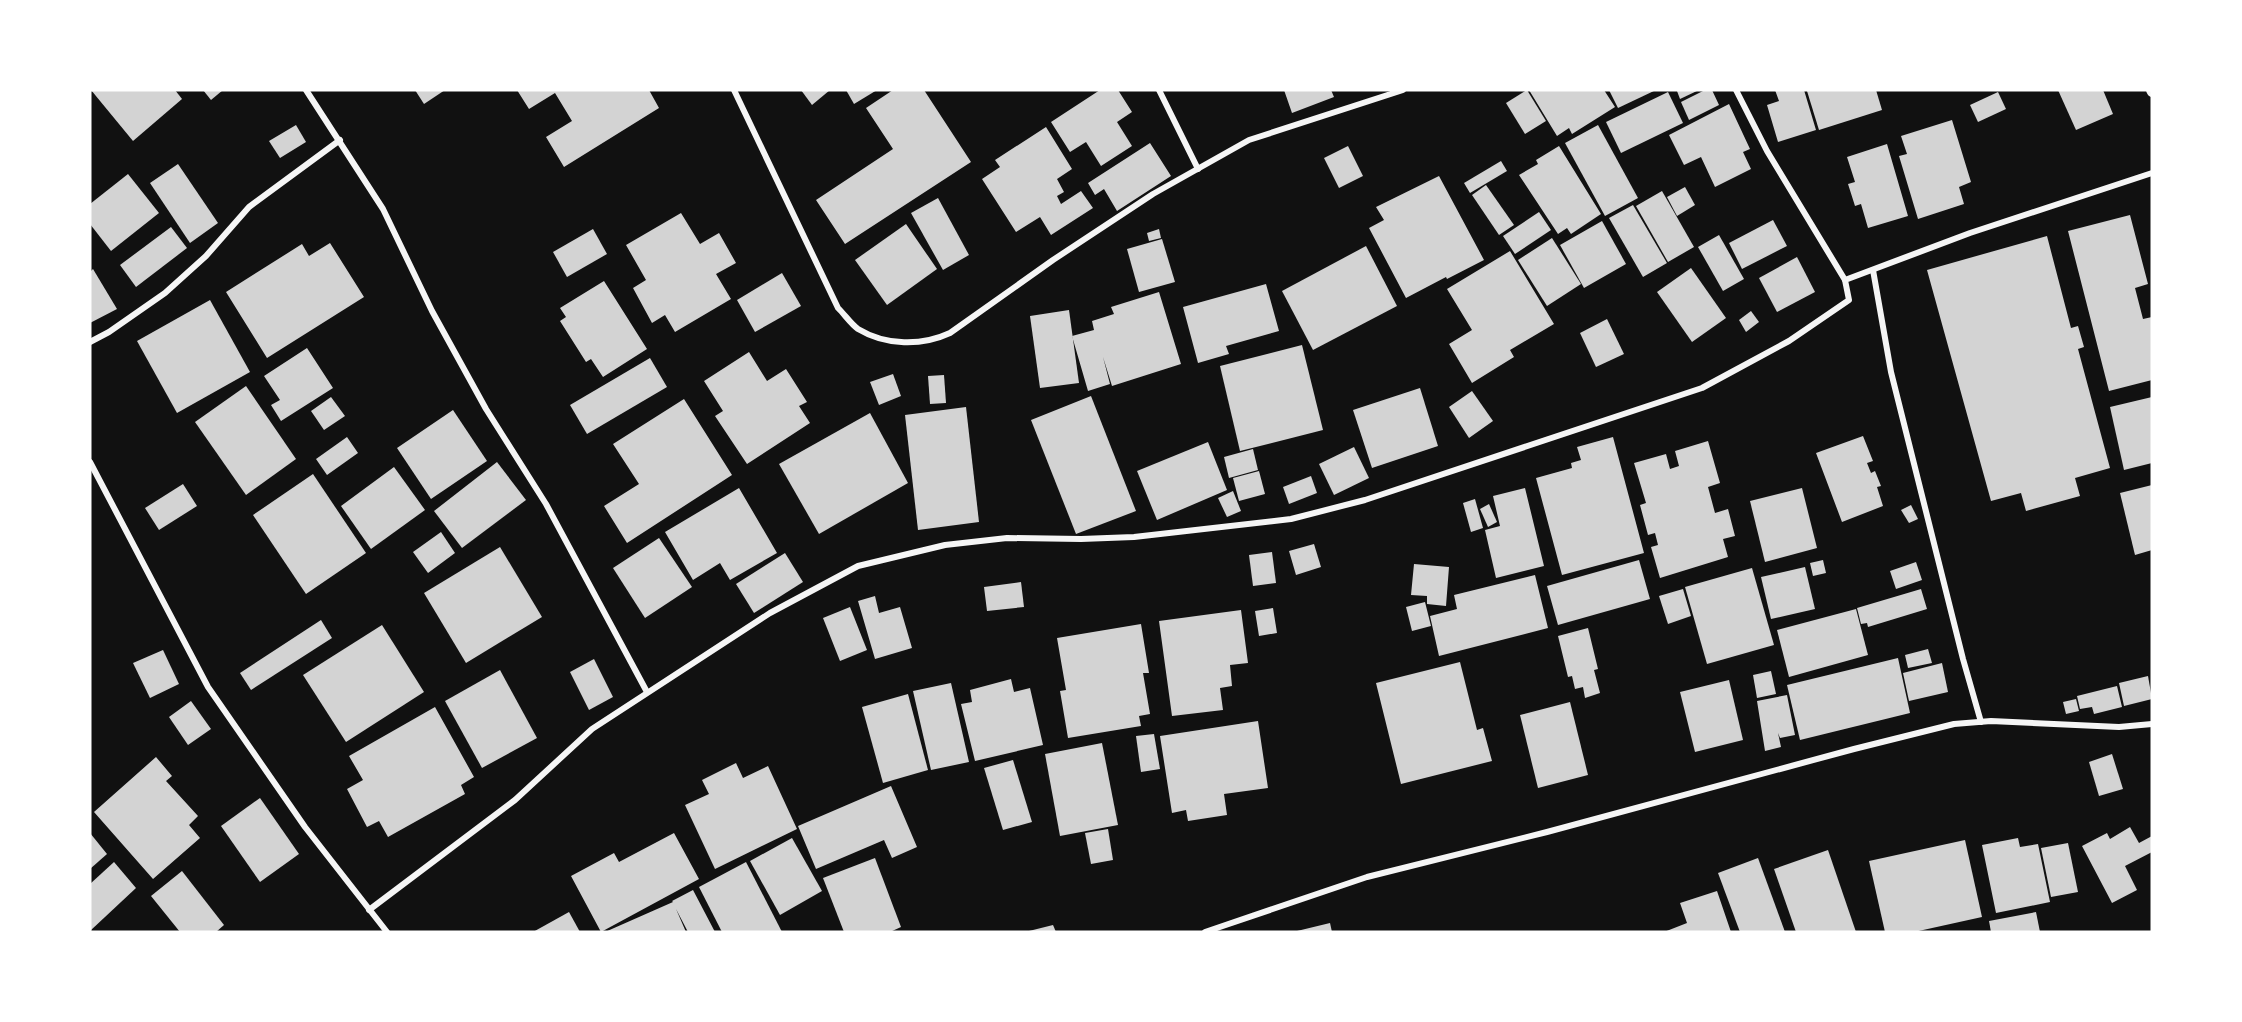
<svg xmlns="http://www.w3.org/2000/svg" width="2242" height="1022" font-family="'PT Sans',sans-serif">
  <style>
    .building { fill: #d3d3d3 }
    .lines { fill: none; stroke-linecap: round; stroke-linejoin: round }
    .minor { stroke: #f5f5f5; stroke-width: 6 }
    .tertiary { stroke: #f5f5f5; stroke-width: 10 }
  </style>
  <rect width="100%" height="100%" fill="#111"/>
  <g class="building">
    <path d="M 91,90 L 175,90 L 182,99 L 133,141 Z"/>
    <path d="M 203,90 L 223,90 L 211,100 Z"/>
    <path d="M 415,90 L 445,90 L 424,104 Z"/>
    <path d="M 517,90 L 649,90 L 659,108 L 564,167 L 546,137 L 572,121 L 555,93 L 529,109 Z"/>
    <path d="M 801,90 L 830,90 L 812,105 Z"/>
    <path d="M 846,90 L 877,90 L 854,104 Z"/>
    <path d="M 893,90 L 924,90 L 971,162 L 845,244 L 816,200 L 893,149 L 866,108 Z"/>
    <path d="M 1100,90 L 1118,90 L 1132,112 L 1117,122 L 1132,146 L 1101,166 L 1086,142 L 1070,152 L 1051,122 Z"/>
    <path d="M 1284,90 L 1331,90 L 1334,97 L 1292,113 Z"/>
    <path d="M 1527,90 L 1546,121 L 1525,134 L 1506,103 Z"/>
    <path d="M 1529,90 L 1604,90 L 1615,107 L 1572,134 L 1569,128 L 1557,136 Z"/>
    <path d="M 1609,90 L 1656,90 L 1618,108 Z"/>
    <path d="M 1679,90 L 1699,90 L 1680,99 L 1677,91 Z"/>
    <path d="M 1705,90 L 1712,90 L 1719,105 L 1689,120 L 1681,102 Z"/>
    <path d="M 1775,90 L 1804,90 L 1816,130 L 1778,142 L 1767,105 L 1779,101 Z"/>
    <path d="M 1876,90 L 1882,110 L 1819,130 L 1807,91 Z"/>
    <path d="M 2058,90 L 2103,90 L 2113,114 L 2076,130 Z"/>
    <path d="M 1668,92 L 1683,123 L 1621,153 L 1606,122 Z"/>
    <path d="M 1998,92 L 2006,109 L 1978,122 L 1970,105 Z"/>
    <path d="M 1729,104 L 1750,149 L 1743,152 L 1751,169 L 1715,187 L 1701,157 L 1684,165 L 1669,135 Z"/>
    <path d="M 1952,120 L 1971,182 L 1959,187 L 1964,204 L 1918,219 L 1899,156 L 1907,154 L 1901,136 Z"/>
    <path d="M 296,125 L 306,142 L 280,158 L 269,141 Z"/>
    <path d="M 1598,125 L 1638,198 L 1605,216 L 1565,143 Z"/>
    <path d="M 1046,127 L 1072,169 L 1057,179 L 1064,192 L 1057,196 L 1061,204 L 1081,191 L 1093,208 L 1051,235 L 1040,217 L 1016,232 L 982,179 L 1000,167 L 995,160 Z"/>
    <path d="M 1150,143 L 1171,176 L 1117,211 L 1104,189 L 1095,195 L 1088,183 Z"/>
    <path d="M 1887,144 L 1908,216 L 1868,228 L 1861,204 L 1855,206 L 1848,184 L 1855,182 L 1847,157 Z"/>
    <path d="M 1348,146 L 1363,176 L 1339,188 L 1324,158 Z"/>
    <path d="M 1559,146 L 1601,214 L 1571,234 L 1567,228 L 1558,234 L 1519,175 L 1538,164 L 1536,160 Z"/>
    <path d="M 1501,161 L 1507,171 L 1470,193 L 1464,183 Z"/>
    <path d="M 178,164 L 218,223 L 190,243 L 150,183 Z"/>
    <path d="M 128,174 L 159,213 L 111,251 L 90,224 L 90,204 Z"/>
    <path d="M 1439,176 L 1484,260 L 1447,279 L 1446,277 L 1406,298 L 1369,228 L 1384,220 L 1376,207 Z"/>
    <path d="M 1486,185 L 1514,225 L 1499,235 L 1472,195 Z"/>
    <path d="M 1685,187 L 1695,205 L 1677,216 L 1667,197 Z"/>
    <path d="M 1662,191 L 1694,247 L 1668,262 L 1636,206 Z"/>
    <path d="M 938,198 L 969,255 L 943,270 L 911,213 Z"/>
    <path d="M 1633,205 L 1667,263 L 1643,277 L 1609,218 Z"/>
    <path d="M 1539,212 L 1551,230 L 1515,254 L 1503,236 Z"/>
    <path d="M 681,213 L 700,244 L 719,233 L 736,263 L 716,274 L 731,299 L 675,332 L 665,315 L 652,323 L 633,288 L 646,280 L 626,245 Z"/>
    <path d="M 2130,215 L 2148,284 L 2135,288 L 2143,319 L 2152,317 L 2152,380 L 2109,391 L 2068,231 Z"/>
    <path d="M 1773,220 L 1787,246 L 1742,269 L 1729,243 Z"/>
    <path d="M 1602,221 L 1626,264 L 1584,288 L 1560,245 Z"/>
    <path d="M 906,224 L 937,269 L 887,305 L 855,260 Z"/>
    <path d="M 171,227 L 187,248 L 136,287 L 120,265 Z"/>
    <path d="M 593,229 L 607,254 L 567,277 L 553,252 Z"/>
    <path d="M 1159,229 L 1161,238 L 1149,241 L 1147,233 Z"/>
    <path d="M 1719,235 L 1744,279 L 1723,291 L 1698,247 Z"/>
    <path d="M 2047,236 L 2071,328 L 2078,326 L 2084,347 L 2078,349 L 2110,468 L 2075,478 L 2080,496 L 2026,511 L 2021,493 L 1991,501 L 1927,270 Z"/>
    <path d="M 1552,238 L 1581,284 L 1547,306 L 1518,260 Z"/>
    <path d="M 1162,239 L 1175,282 L 1139,292 L 1127,249 Z"/>
    <path d="M 330,243 L 364,297 L 267,358 L 226,292 L 302,244 L 309,256 Z"/>
    <path d="M 1366,246 L 1397,306 L 1313,350 L 1282,291 Z"/>
    <path d="M 1510,251 L 1554,324 L 1510,350 L 1514,357 L 1472,383 L 1449,344 L 1472,330 L 1447,289 Z"/>
    <path d="M 1797,257 L 1815,292 L 1777,312 L 1759,278 Z"/>
    <path d="M 1691,268 L 1726,318 L 1692,342 L 1657,292 Z"/>
    <path d="M 93,269 L 117,309 L 90,323 L 90,272 Z"/>
    <path d="M 782,273 L 801,306 L 755,332 L 737,300 Z"/>
    <path d="M 604,281 L 647,349 L 603,377 L 591,359 L 586,362 L 560,321 L 566,317 L 560,308 Z"/>
    <path d="M 1266,284 L 1279,331 L 1226,346 L 1229,354 L 1198,363 L 1183,307 Z"/>
    <path d="M 1159,292 L 1181,364 L 1112,386 L 1103,357 L 1110,384 L 1088,391 L 1072,336 L 1094,330 L 1092,321 L 1114,314 L 1111,307 Z"/>
    <path d="M 210,300 L 250,372 L 177,413 L 137,341 Z"/>
    <path d="M 1069,310 L 1079,383 L 1040,388 L 1030,316 Z"/>
    <path d="M 1751,311 L 1759,322 L 1746,332 L 1739,320 Z"/>
    <path d="M 1607,319 L 1624,354 L 1596,367 L 1580,333 Z"/>
    <path d="M 1302,345 L 1323,430 L 1240,451 L 1220,366 Z"/>
    <path d="M 307,348 L 333,388 L 281,421 L 271,405 L 280,400 L 264,376 Z"/>
    <path d="M 749,352 L 767,381 L 786,369 L 807,402 L 799,406 L 810,423 L 747,464 L 715,416 L 723,411 L 704,381 Z"/>
    <path d="M 650,358 L 667,387 L 587,434 L 570,405 Z"/>
    <path d="M 893,374 L 901,396 L 879,405 L 870,382 Z"/>
    <path d="M 944,375 L 946,403 L 930,404 L 928,376 Z"/>
    <path d="M 246,386 L 296,459 L 246,495 L 195,422 Z"/>
    <path d="M 1420,388 L 1438,446 L 1372,468 L 1353,410 Z"/>
    <path d="M 1472,391 L 1493,421 L 1469,438 L 1449,407 Z"/>
    <path d="M 1091,396 L 1136,511 L 1076,534 L 1031,420 Z"/>
    <path d="M 331,397 L 345,416 L 324,430 L 311,411 Z"/>
    <path d="M 2152,397 L 2152,463 L 2124,470 L 2110,407 Z"/>
    <path d="M 684,399 L 732,475 L 627,543 L 604,506 L 639,484 L 613,444 Z"/>
    <path d="M 966,407 L 979,522 L 918,530 L 905,415 Z"/>
    <path d="M 453,410 L 487,461 L 431,499 L 397,448 Z"/>
    <path d="M 870,413 L 908,483 L 819,534 L 779,464 Z"/>
    <path d="M 1863,436 L 1873,461 L 1867,463 L 1871,473 L 1875,471 L 1881,486 L 1877,487 L 1883,506 L 1842,522 L 1816,453 Z"/>
    <path d="M 347,437 L 358,453 L 327,475 L 316,459 Z"/>
    <path d="M 1613,437 L 1644,553 L 1562,575 L 1536,478 L 1572,468 L 1571,463 L 1581,460 L 1577,447 Z"/>
    <path d="M 1708,441 L 1720,483 L 1708,487 L 1715,513 L 1728,509 L 1735,536 L 1723,539 L 1728,557 L 1660,578 L 1651,547 L 1658,545 L 1655,533 L 1648,535 L 1640,505 L 1646,503 L 1634,463 L 1666,454 L 1670,469 L 1679,466 L 1675,451 Z"/>
    <path d="M 1208,442 L 1227,490 L 1157,520 L 1137,471 Z"/>
    <path d="M 1354,447 L 1369,478 L 1334,495 L 1319,464 Z"/>
    <path d="M 1253,449 L 1258,470 L 1229,478 L 1224,457 Z"/>
    <path d="M 497,462 L 526,500 L 462,548 L 434,511 Z"/>
    <path d="M 394,467 L 425,510 L 371,549 L 341,506 Z"/>
    <path d="M 1259,471 L 1265,494 L 1239,501 L 1233,478 Z"/>
    <path d="M 313,474 L 366,553 L 306,594 L 253,515 Z"/>
    <path d="M 1311,476 L 1317,493 L 1289,504 L 1283,487 Z"/>
    <path d="M 183,484 L 197,506 L 159,530 L 145,508 Z"/>
    <path d="M 2152,485 L 2152,550 L 2135,555 L 2120,493 Z"/>
    <path d="M 739,488 L 777,553 L 730,580 L 720,563 L 693,580 L 665,532 Z"/>
    <path d="M 1525,488 L 1544,566 L 1496,578 L 1485,530 L 1500,526 L 1493,496 Z"/>
    <path d="M 1802,488 L 1817,548 L 1765,562 L 1750,501 Z"/>
    <path d="M 1233,491 L 1241,511 L 1227,517 L 1218,498 Z"/>
    <path d="M 1475,499 L 1483,528 L 1471,532 L 1463,503 Z"/>
    <path d="M 1489,504 L 1497,522 L 1488,527 L 1480,509 Z"/>
    <path d="M 1911,505 L 1918,519 L 1909,523 L 1901,510 Z"/>
    <path d="M 441,532 L 455,553 L 428,573 L 413,552 Z"/>
    <path d="M 659,538 L 692,587 L 645,618 L 613,568 Z"/>
    <path d="M 1314,544 L 1321,567 L 1296,575 L 1289,551 Z"/>
    <path d="M 500,547 L 542,617 L 466,663 L 424,593 Z"/>
    <path d="M 1272,552 L 1276,583 L 1253,586 L 1249,555 Z"/>
    <path d="M 785,553 L 803,582 L 754,613 L 736,584 Z"/>
    <path d="M 1639,560 L 1650,599 L 1558,625 L 1547,586 Z"/>
    <path d="M 1823,560 L 1826,573 L 1813,576 L 1810,563 Z"/>
    <path d="M 1916,562 L 1922,580 L 1896,589 L 1890,571 Z"/>
    <path d="M 1414,564 L 1449,567 L 1446,606 L 1427,604 L 1427,596 L 1411,595 Z"/>
    <path d="M 1805,567 L 1815,609 L 1771,619 L 1761,577 Z"/>
    <path d="M 1752,568 L 1774,645 L 1707,664 L 1685,587 Z"/>
    <path d="M 1535,575 L 1548,628 L 1439,656 L 1430,616 L 1457,609 L 1454,595 Z"/>
    <path d="M 1021,582 L 1024,607 L 987,611 L 984,587 Z"/>
    <path d="M 1683,589 L 1691,616 L 1668,624 L 1659,596 Z"/>
    <path d="M 1921,589 L 1927,609 L 1868,627 L 1867,623 L 1861,624 L 1857,608 Z"/>
    <path d="M 875,596 L 879,613 L 900,607 L 912,648 L 875,659 L 858,601 Z"/>
    <path d="M 1425,602 L 1431,626 L 1412,631 L 1406,607 Z"/>
    <path d="M 850,607 L 867,650 L 840,661 L 823,618 Z"/>
    <path d="M 1273,608 L 1277,633 L 1259,636 L 1255,611 Z"/>
    <path d="M 1856,609 L 1868,655 L 1789,677 L 1777,630 Z"/>
    <path d="M 1241,610 L 1248,663 L 1230,665 L 1232,686 L 1220,688 L 1223,710 L 1172,716 L 1159,621 Z"/>
    <path d="M 321,620 L 332,638 L 251,690 L 240,673 Z"/>
    <path d="M 1141,624 L 1149,673 L 1143,673 L 1150,714 L 1139,716 L 1141,726 L 1068,738 L 1060,691 L 1066,690 L 1057,638 Z"/>
    <path d="M 382,625 L 424,692 L 346,742 L 303,675 Z"/>
    <path d="M 1588,628 L 1598,669 L 1594,670 L 1600,693 L 1585,698 L 1583,687 L 1575,689 L 1572,676 L 1568,677 L 1558,636 Z"/>
    <path d="M 1928,649 L 1932,663 L 1908,668 L 1905,655 Z"/>
    <path d="M 163,650 L 179,684 L 150,698 L 133,663 Z"/>
    <path d="M 1898,658 L 1910,713 L 1800,740 L 1787,685 Z"/>
    <path d="M 594,659 L 613,697 L 589,710 L 570,672 Z"/>
    <path d="M 1460,662 L 1477,730 L 1483,728 L 1492,761 L 1401,784 L 1376,683 Z"/>
    <path d="M 1942,663 L 1948,692 L 1909,701 L 1903,673 Z"/>
    <path d="M 500,670 L 537,738 L 482,768 L 445,701 Z"/>
    <path d="M 1771,671 L 1776,694 L 1757,698 L 1753,675 Z"/>
    <path d="M 2148,676 L 2152,699 L 2124,706 L 2119,683 Z"/>
    <path d="M 1011,679 L 1014,692 L 1030,688 L 1043,745 L 975,761 L 961,704 L 972,702 L 970,690 Z"/>
    <path d="M 1729,680 L 1743,740 L 1695,752 L 1680,692 Z"/>
    <path d="M 951,683 L 969,762 L 931,770 L 913,691 Z"/>
    <path d="M 2117,686 L 2122,707 L 2094,714 L 2092,707 L 2080,709 L 2077,696 Z"/>
    <path d="M 908,694 L 928,770 L 883,783 L 862,707 Z"/>
    <path d="M 1787,695 L 1795,735 L 1780,738 L 1778,733 L 1781,747 L 1765,751 L 1757,701 Z"/>
    <path d="M 2076,699 L 2079,711 L 2066,714 L 2063,702 Z"/>
    <path d="M 191,701 L 211,729 L 188,745 L 169,717 Z"/>
    <path d="M 1570,702 L 1588,775 L 1538,788 L 1520,715 Z"/>
    <path d="M 435,707 L 474,777 L 461,785 L 465,794 L 388,837 L 379,821 L 367,827 L 347,789 L 363,780 L 349,756 Z"/>
    <path d="M 1258,721 L 1268,788 L 1224,794 L 1227,815 L 1188,821 L 1186,810 L 1172,813 L 1160,736 Z"/>
    <path d="M 1154,734 L 1160,769 L 1141,772 L 1136,736 Z"/>
    <path d="M 1102,743 L 1118,825 L 1060,836 L 1045,754 Z"/>
    <path d="M 2112,754 L 2123,789 L 2099,796 L 2089,762 Z"/>
    <path d="M 156,757 L 172,776 L 166,781 L 198,816 L 189,825 L 200,838 L 153,879 L 94,812 Z"/>
    <path d="M 1013,760 L 1032,822 L 1003,830 L 984,768 Z"/>
    <path d="M 736,763 L 743,778 L 768,766 L 797,829 L 715,869 L 685,805 L 709,794 L 702,780 Z"/>
    <path d="M 891,786 L 917,847 L 892,858 L 884,840 L 816,869 L 798,826 Z"/>
    <path d="M 260,798 L 299,854 L 260,882 L 221,826 Z"/>
    <path d="M 2130,827 L 2139,843 L 2152,836 L 2152,852 L 2125,866 L 2137,890 L 2112,903 L 2082,846 L 2107,833 L 2110,839 Z"/>
    <path d="M 1108,829 L 1113,860 L 1091,864 L 1085,833 Z"/>
    <path d="M 90,833 L 107,854 L 90,869 Z"/>
    <path d="M 674,833 L 699,879 L 601,932 L 571,876 L 614,853 L 619,862 Z"/>
    <path d="M 792,838 L 822,891 L 780,915 L 750,861 Z"/>
    <path d="M 2018,838 L 2020,847 L 2038,844 L 2050,902 L 1996,913 L 1982,845 Z"/>
    <path d="M 1965,840 L 1982,917 L 1914,932 L 1885,932 L 1869,861 Z"/>
    <path d="M 2068,843 L 2078,892 L 2051,897 L 2041,848 Z"/>
    <path d="M 1828,850 L 1856,932 L 1796,932 L 1774,869 Z"/>
    <path d="M 875,858 L 901,927 L 890,932 L 844,932 L 823,878 Z"/>
    <path d="M 1758,858 L 1785,932 L 1740,932 L 1718,873 Z"/>
    <path d="M 114,862 L 136,888 L 90,931 L 90,884 Z"/>
    <path d="M 746,862 L 782,932 L 722,932 L 699,887 Z"/>
    <path d="M 182,871 L 224,925 L 216,932 L 180,932 L 151,896 Z"/>
    <path d="M 693,890 L 715,932 L 688,932 L 676,909 L 686,932 L 605,932 L 673,902 L 672,901 Z"/>
    <path d="M 1717,891 L 1731,932 L 1664,932 L 1687,923 L 1680,903 Z"/>
    <path d="M 569,912 L 580,932 L 533,932 Z"/>
    <path d="M 2036,912 L 2040,932 L 1991,932 L 1989,921 Z"/>
    <path d="M 1330,923 L 1332,932 L 1297,932 L 1297,931 Z"/>
    <path d="M 1053,925 L 1056,932 L 1029,932 L 1029,931 Z"/>
  </g>
  <g class="lines">
    <g class="minor">
      <path d="M 306,90 L 383,209 L 432,311 L 486,409 L 546,504 L 647,692"/>
      <path d="M 734,90 L 838,308 C 845,315 851,324 858,329 C 886,346 922,346 950,333 L 1053,260 L 1153,194 L 1249,140 L 1403,90"/>
      <path d="M 1159,90 L 1198,169"/>
      <path d="M 1736,90 L 1767,151 L 1845,280"/>
      <path d="M 1873,270 L 1891,372 L 1963,659 L 1981,722"/>
      <path d="M 90,342 L 109,332 L 165,293 L 206,256 L 249,207 L 340,140"/>
      <path d="M 90,462 L 208,687 L 305,827 L 387,932"/>
      <path d="M 369,910 L 515,800 L 592,729 L 770,613 L 858,566 L 945,545 L 1007,538 L 1081,539 L 1134,537 L 1291,519 L 1365,500 L 1702,388 L 1789,341 L 1849,300 L 1845,280 L 1970,233 L 2152,173"/>
      <path d="M 1205,932 L 1367,877 L 1547,832 L 1854,749 L 1954,724 L 1991,721 L 2119,727 L 2152,724"/>
    </g>
    <path class="tertiary" d="M 2151,90 L 2152,92"/>
  </g>
  <rect width="2242" height="1022" fill="none" stroke="#ffffff" stroke-width="183"/>
</svg>
